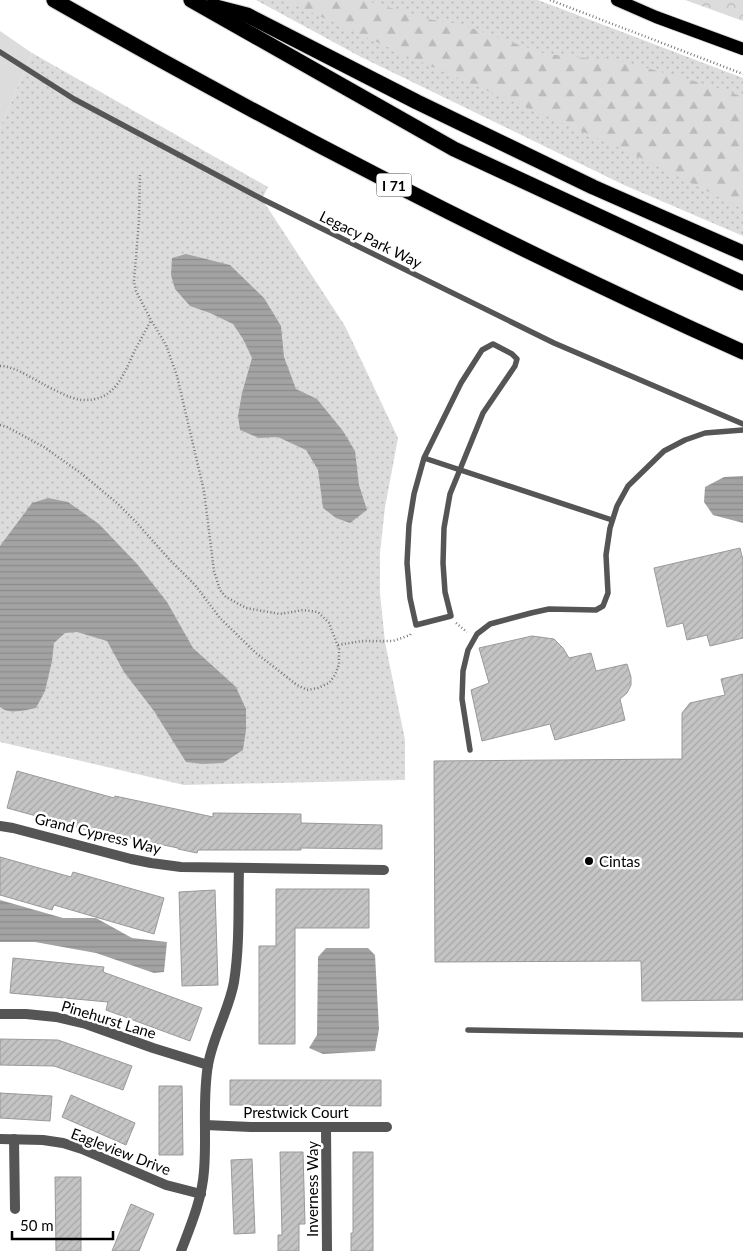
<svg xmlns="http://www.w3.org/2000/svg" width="743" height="1251" font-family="Lato,sans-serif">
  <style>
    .grass { fill: url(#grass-dots) }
    .forest { fill: url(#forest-firs) }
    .park { fill: url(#park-crowns) }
    .pitch { fill: #dcdcdc }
    .water { fill: url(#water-rules) }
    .building { fill: url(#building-hatch); stroke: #999 }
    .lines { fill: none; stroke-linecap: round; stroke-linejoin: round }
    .primary-casing { stroke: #dbdbdb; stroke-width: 14 }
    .highway-casing { stroke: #dbdbdb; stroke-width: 17 }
    .path { stroke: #777; stroke-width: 2.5; stroke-dasharray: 1 2.5; stroke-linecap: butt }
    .lane { stroke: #555; stroke-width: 5.5 }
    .street { stroke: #555; stroke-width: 10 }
    .primary { stroke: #000; stroke-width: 12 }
    .highway { stroke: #000; stroke-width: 15 }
    .poi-dot { fill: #000; stroke: #fff; stroke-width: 2 }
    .labels { text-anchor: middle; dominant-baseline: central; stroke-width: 5; stroke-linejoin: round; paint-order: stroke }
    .shield { fill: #fff; stroke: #4c4c4c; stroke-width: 1 }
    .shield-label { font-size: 14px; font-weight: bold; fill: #000 }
    .street-label { font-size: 15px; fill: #000; stroke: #fff }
    .poi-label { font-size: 15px; fill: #000; stroke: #fff; text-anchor: start }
  </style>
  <defs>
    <pattern id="grass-dots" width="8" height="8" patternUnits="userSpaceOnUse" patternTransform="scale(1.25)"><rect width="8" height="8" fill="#dcdcdc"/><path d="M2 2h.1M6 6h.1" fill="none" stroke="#bbb" stroke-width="1.8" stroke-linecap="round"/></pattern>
    <pattern id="forest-firs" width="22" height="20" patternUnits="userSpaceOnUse" patternTransform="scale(1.25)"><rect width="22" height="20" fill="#dcdcdc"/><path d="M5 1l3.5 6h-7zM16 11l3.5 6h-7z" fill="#bbb"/></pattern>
    <pattern id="park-crowns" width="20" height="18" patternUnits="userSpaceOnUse" patternTransform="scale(1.25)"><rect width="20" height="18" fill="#dcdcdc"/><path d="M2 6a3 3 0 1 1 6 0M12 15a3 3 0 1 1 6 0" fill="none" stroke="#bbb"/></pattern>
    <pattern id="water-rules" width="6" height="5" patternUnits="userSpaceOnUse" patternTransform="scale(1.25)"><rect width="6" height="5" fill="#a3a3a3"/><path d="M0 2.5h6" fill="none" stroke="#8b8b8b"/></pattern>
    <pattern id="building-hatch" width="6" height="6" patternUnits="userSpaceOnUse" patternTransform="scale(1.25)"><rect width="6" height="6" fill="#c4c4c4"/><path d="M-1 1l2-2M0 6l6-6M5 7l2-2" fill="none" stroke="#a7a7a7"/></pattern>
  </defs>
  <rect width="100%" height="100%" fill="#fff"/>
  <g class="grass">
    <path d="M 256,0 L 538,0 L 743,78 L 743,236 L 624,185 L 361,57 Z"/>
    <path d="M 32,53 L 268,187 L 262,199 L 345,326 L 398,438 L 385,507 L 380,553 L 380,593 L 385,642 L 405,740 L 405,780 L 184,785 L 0,742 L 0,128 Z"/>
  </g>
  <path class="forest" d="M 284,0 L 364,0 L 427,19 L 459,24 L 546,54 L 625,62 L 712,86 L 743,97 L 743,209 L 625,150 L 421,62 Z"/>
  <path class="park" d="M 685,0 L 743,0 L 743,21 Z"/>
  <path class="pitch" d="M 0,31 L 32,53 L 0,128 Z"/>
  <g class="water">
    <path d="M 186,254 L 230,265 L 264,298 L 281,326 L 284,357 L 296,389 L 317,399 L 343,431 L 355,451 L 359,485 L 367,510 L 350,523 L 336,518 L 323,508 L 318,470 L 306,450 L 278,437 L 259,438 L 240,430 L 238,416 L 242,393 L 252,358 L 243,339 L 233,324 L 210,313 L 190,306 L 175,289 L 171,275 L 172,258 Z"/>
    <path d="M 743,476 L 743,523 L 713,515 L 704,502 L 705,487 L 724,477 Z"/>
    <path d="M 48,498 L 68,502 L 99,524 L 138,565 L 167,602 L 193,648 L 236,687 L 246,709 L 246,730 L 243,750 L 223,763 L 202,764 L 186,762 L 154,711 L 124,672 L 107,641 L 77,632 L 65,633 L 54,643 L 52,661 L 45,691 L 36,708 C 25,710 9,715 0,707 L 0,546 L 32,503 Z"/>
    <path d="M 0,900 L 63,918 L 96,918 L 132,938 L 167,942 L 164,972 L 154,973 L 96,953 L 35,942 L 0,942 Z"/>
    <path d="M 326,948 L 368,948 L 375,955 L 379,1029 L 375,1051 L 323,1054 L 309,1048 L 317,1035 L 318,957 Z"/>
  </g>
  <g class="building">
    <path d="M 740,548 L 743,560 L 743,638 L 710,646 L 707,635 L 687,640 L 683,623 L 667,627 L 654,568 Z"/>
    <path d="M 532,636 L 554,639 L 563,648 L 569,658 L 591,653 L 596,671 L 627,664 L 631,677 L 631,685 L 627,693 L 620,699 L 625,720 L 555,740 L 550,724 L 482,741 L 471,690 L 489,683 L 479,648 Z"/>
    <path d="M 743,674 L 743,1000 L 642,1001 L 641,961 L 435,962 L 434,761 L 682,759 L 682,713 L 690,703 L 725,695 L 721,679 Z"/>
    <path d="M 17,771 L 114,798 L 115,796 L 213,817 L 213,813 L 301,814 L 301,823 L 382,825 L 382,849 L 301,848 L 301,850 L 198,850 L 197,853 L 178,849 L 178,848 L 96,831 L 95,832 L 7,808 Z"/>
    <path d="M 0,857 L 71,877 L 73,872 L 164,898 L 154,934 L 54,905 L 52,910 L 0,895 Z"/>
    <path d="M 276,889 L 369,889 L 369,928 L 295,928 L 295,1044 L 259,1044 L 259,946 L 276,946 Z"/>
    <path d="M 215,890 L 218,985 L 182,986 L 179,892 Z"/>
    <path d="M 13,958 L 104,967 L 103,972 L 202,1008 L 190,1041 L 106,1010 L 108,1002 L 10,993 Z"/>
    <path d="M 0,1039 L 58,1040 L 132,1066 L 123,1090 L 54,1066 L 0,1065 Z"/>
    <path d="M 230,1080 L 381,1080 L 381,1106 L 230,1105 Z"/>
    <path d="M 159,1086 L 182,1086 L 183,1155 L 159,1155 Z"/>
    <path d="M 0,1093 L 52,1096 L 50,1121 L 0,1118 Z"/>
    <path d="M 71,1095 L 135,1123 L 126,1145 L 62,1117 Z"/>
    <path d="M 280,1152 L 303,1152 L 305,1224 L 299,1224 L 299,1251 L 278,1251 L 278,1235 L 282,1235 Z"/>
    <path d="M 353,1152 L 373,1152 L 373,1251 L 351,1251 L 351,1233 L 353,1233 Z"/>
    <path d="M 252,1159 L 255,1233 L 234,1234 L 231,1160 Z"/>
    <path d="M 55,1177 L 81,1177 L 81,1251 L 56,1251 Z"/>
    <path d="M 131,1204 L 154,1214 L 139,1251 L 112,1251 Z"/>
  </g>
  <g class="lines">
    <defs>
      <path id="primary" d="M 617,0 L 656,17 L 743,49"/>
      <g id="highway">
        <path d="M 54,0 C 278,128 507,246 743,352"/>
        <path d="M 191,0 L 454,149 L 743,283"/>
        <path d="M 212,6 L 247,15 L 417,102 L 593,187 L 743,253"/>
      </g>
    </defs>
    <use href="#primary" class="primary-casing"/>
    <use href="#highway" class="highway-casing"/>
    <g class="path">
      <path d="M 550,0 L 743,74"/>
      <path d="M 0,366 C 14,366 30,377 43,384 C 53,389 70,399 82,400 C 116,402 124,373 136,348 C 141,339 146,330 151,320"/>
      <path d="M 0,425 L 7,427 L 44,447 L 82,474 L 117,503 L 136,522 L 170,560 L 195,585 L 220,618 L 256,653 L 297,685 L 307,690 L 318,688 L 329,683 L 335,675 L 339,664 L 339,649 L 329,623 L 318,612 L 303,610 L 280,614 L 246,608 L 226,597 L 220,590 L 214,571 L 204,491 L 177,376 L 166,345 L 151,320 L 136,291 L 134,281 L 139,220 L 140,173"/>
      <path d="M 456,623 L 467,632"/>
      <path d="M 338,645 L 362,641 L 393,641 L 410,635 L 411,633"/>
    </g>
    <g class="lane">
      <path d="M 0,52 L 74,99 L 262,199 L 554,343 L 743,424"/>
      <path d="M 424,458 L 461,383 L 482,350 L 493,344 L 512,354 L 517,359 L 515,366 L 483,413 L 450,494 L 444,528 L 443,563 L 445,592 L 451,616 L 416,625 L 410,598 L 407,563 L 409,525 L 414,494 L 424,458 L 612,520"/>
      <path d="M 470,750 L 462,699 L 463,671 L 468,650 L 477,634 L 490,624 L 531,613 L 549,609 L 596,610 L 603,606 L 608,593 L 606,555 L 610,528 L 617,506 L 628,486 L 664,451 L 685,440 L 705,433 L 743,430"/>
      <path d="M 468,1030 L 743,1035"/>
    </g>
    <g class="street">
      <path d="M 0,826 L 13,828 L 131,859 L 151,863 L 181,867 L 384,870"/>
      <path d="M 0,1014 L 26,1014 L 56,1017 L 86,1024 L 153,1048 L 208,1065"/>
      <path d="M 205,1125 L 251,1127 L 387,1127"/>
      <path d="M 326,1127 L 327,1251"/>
      <path d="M 0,1139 L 43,1140 L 63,1143 L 82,1149 L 166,1185 L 201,1194"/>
      <path d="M 14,1139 L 15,1209"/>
      <path d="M 181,1251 C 191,1225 202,1199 204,1171 C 207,1136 202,1100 208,1065 C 213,1036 229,1010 234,982 C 240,944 238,906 239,868"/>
    </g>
    <use href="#primary" class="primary"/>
    <use href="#highway" class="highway"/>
  </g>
  <circle class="poi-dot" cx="589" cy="861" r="5"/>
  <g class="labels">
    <rect class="shield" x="376.5" y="173.5" width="35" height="23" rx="4"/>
    <g class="shield-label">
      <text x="394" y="185">I 71</text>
    </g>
    <g class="street-label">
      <text transform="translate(371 239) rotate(26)">Legacy Park Way</text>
      <text transform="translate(98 833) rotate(14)">Grand Cypress Way</text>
      <text transform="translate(109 1019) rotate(17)">Pinehurst Lane</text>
      <text x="296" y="1112">Prestwick Court</text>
      <text transform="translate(121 1151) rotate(21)">Eagleview Drive</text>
      <text transform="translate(312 1189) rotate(-90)">Inverness Way</text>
    </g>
    <g class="poi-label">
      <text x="599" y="861">Cintas</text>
    </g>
  </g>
  <path d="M12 1231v8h101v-8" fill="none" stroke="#000000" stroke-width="2.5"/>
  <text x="20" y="1231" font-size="15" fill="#000000" stroke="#ffffff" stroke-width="4" paint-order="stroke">50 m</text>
</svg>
